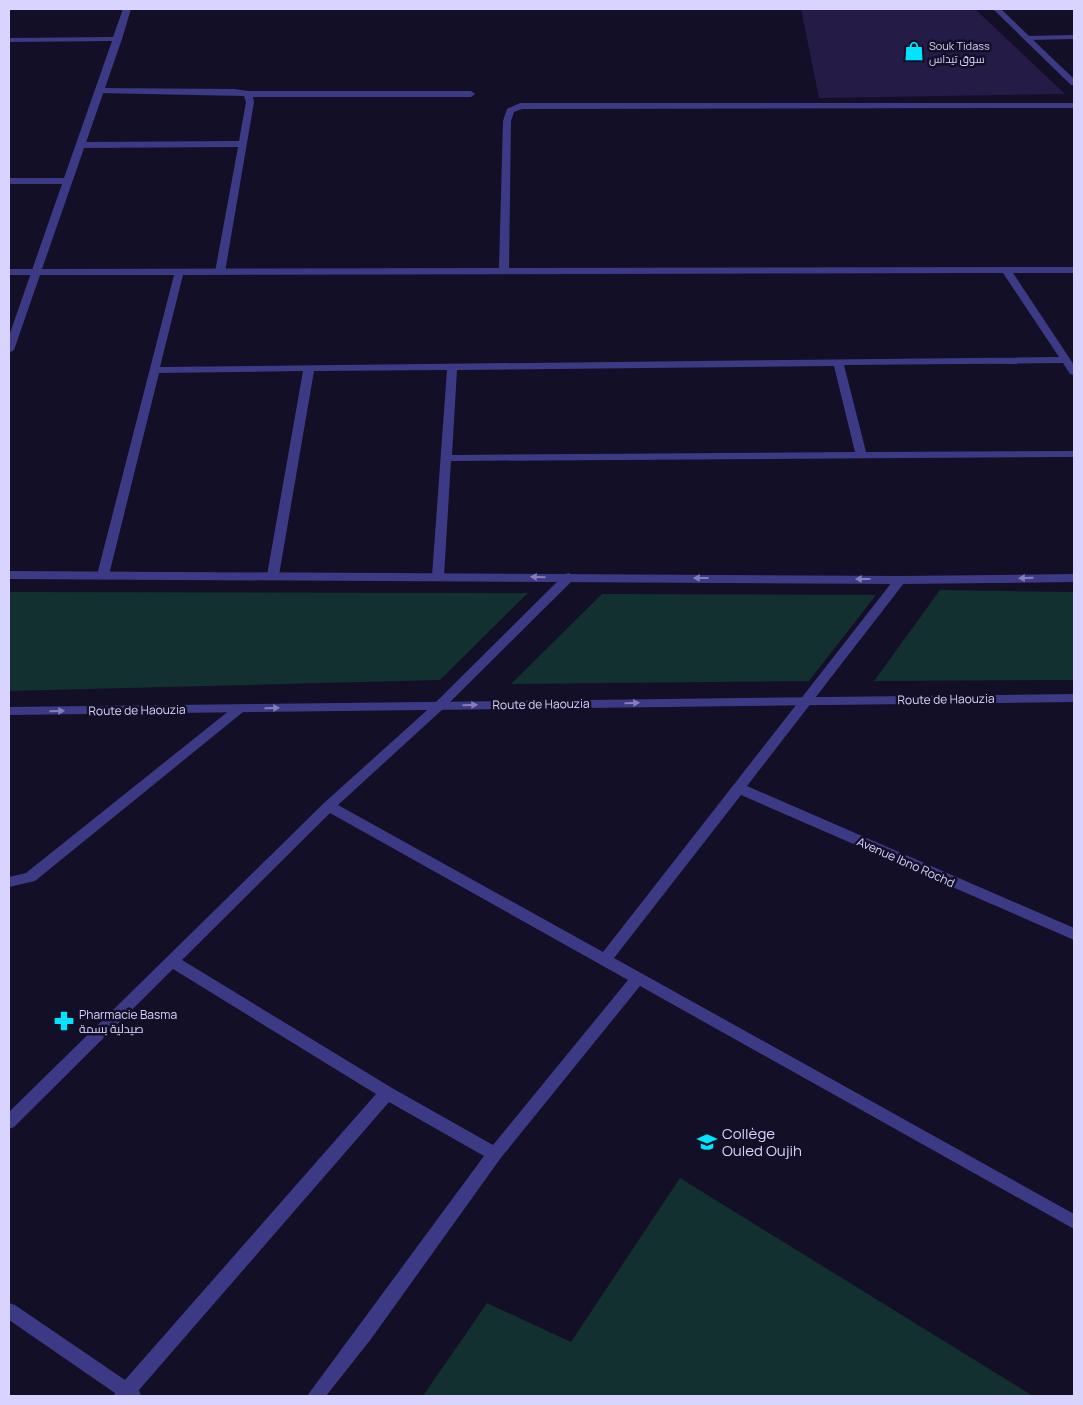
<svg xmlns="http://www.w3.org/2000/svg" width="1083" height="1405" font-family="Manrope,Cairo,sans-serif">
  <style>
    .green { fill: #12302f }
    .building { fill: #241b47 }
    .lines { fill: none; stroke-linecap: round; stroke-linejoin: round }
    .service { fill: #3d3a85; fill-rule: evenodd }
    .minor { fill: #3d3a85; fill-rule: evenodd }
    .tertiary { fill: #3d3a85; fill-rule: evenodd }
    .oneway { fill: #837fbc }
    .labels { text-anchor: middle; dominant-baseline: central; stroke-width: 5; stroke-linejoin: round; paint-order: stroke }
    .far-poi-label { font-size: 11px; fill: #d9d4ff; stroke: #130f26; text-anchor: start }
    .street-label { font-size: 12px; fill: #d9d4ff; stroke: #130f26 }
    .poi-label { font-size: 12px; fill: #d9d4ff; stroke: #130f26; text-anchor: start }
    .near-poi-label { font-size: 15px; fill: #d9d4ff; stroke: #130f26; text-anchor: start }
  </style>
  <rect width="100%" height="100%" fill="#130f26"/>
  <g class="green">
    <path d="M 940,590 L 1074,592 L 1074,680 L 874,681 Z"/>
    <path d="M 9,592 L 528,593 L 440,680 L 9,691 Z"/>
    <path d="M 602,594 L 876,595 L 809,681 L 511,684 Z"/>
    <path d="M 680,1178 L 1033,1396 L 423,1396 L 487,1303 L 571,1342 Z"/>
  </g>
  <path class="building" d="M 801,9 L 975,9 L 1065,94 L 819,98 Z"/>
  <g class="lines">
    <g class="service">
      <path d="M 1074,35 L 1074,39 L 1027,40 L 1023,38 L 1027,36 Z"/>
      <path d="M 99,88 L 234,89 L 248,91 L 471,91 L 475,94 L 471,97 L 253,97 L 254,102 L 225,272 L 220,275 L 215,272 L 238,147 L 80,148 L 76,145 L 80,142 L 239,141 L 246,102 L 244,96 L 96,93 L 95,91 Z"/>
      <path d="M 9,269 L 36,269 L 41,272 L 36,275 L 9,275 Z"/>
    </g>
    <g class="minor">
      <path d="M 123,9 L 131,9 L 122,39 L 42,269 L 499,268 L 503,121 L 507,109 L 520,103 L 1074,103 L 1074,108 L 522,109 L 514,112 L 511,121 L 509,268 L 1074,267 L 1074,273 L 1013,273 L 1074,365 L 1074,375 L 1070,374 L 1063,363 L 844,365 L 866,452 L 1074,451 L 1074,457 L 451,461 L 444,576 L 438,580 L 432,576 L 447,370 L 314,371 L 279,575 L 273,579 L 267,575 L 303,371 L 159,373 L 109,575 L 103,579 L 99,578 L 97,575 L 174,275 L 40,275 L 14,350 L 9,353 L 9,336 L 62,184 L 9,184 L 9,178 L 64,178 L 112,41 L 9,42 L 9,38 L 113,37 ZM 1003,273 L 1059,357 L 160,367 L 183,275 ZM 834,366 L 855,452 L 452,455 L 457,370 Z"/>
      <path d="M 569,573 L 575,577 L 573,580 L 443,709 L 338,805 L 603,952 L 896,577 L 904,577 L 906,580 L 904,583 L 747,786 L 1074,928 L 1074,940 L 741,795 L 614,958 L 1074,1214 L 1074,1229 L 640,986 L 500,1159 L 371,1339 L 326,1396 L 307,1396 L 484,1156 L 389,1102 L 139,1390 L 141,1396 L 114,1396 L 115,1393 L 9,1320 L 9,1303 L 15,1305 L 125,1380 L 376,1094 L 173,969 L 14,1127 L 9,1129 L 9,1112 L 324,803 L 435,703 L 565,574 ZM 330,813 L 628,980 L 493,1145 L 392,1088 L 182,960 Z"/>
      <path d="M 239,705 L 243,706 L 245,709 L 243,712 L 35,881 L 9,887 L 9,877 L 26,873 L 235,706 Z"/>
    </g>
    <g class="tertiary">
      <path d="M 993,9 L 1001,9 L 1074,79 L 1074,85 L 1071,85 Z"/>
      <path d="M 9,571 L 900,576 L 1074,574 L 1074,582 L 900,584 L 9,579 Z"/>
      <path d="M 1074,694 L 1074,702 L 9,715 L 9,707 Z"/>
    </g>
  </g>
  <defs><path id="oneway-solid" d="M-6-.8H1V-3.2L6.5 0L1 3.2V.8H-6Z" transform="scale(1.25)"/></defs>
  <g class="oneway">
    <use href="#oneway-solid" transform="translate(538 577) rotate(-179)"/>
    <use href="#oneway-solid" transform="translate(701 578) rotate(-180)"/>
    <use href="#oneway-solid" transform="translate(1026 578) rotate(179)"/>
    <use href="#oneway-solid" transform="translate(863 579) rotate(-180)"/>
    <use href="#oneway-solid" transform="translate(632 703) rotate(-1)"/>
    <use href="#oneway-solid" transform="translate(470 705) rotate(-1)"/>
    <use href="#oneway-solid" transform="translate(272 708) rotate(-1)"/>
    <use href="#oneway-solid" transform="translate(57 711) rotate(-1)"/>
  </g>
  <defs>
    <symbol id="shop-bare" viewBox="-9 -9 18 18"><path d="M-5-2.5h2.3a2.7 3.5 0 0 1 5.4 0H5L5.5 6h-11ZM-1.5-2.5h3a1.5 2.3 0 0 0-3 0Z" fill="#00e5ff" stroke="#130f26" stroke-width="2.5" paint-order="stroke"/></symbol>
    <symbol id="pharmacy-bare" viewBox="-9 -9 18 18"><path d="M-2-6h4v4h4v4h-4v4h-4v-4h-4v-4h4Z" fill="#00e5ff" stroke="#130f26" stroke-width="2.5" paint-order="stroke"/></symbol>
    <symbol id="school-bare" viewBox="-9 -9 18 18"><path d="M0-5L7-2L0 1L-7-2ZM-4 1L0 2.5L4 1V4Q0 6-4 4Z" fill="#00e5ff" stroke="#130f26" stroke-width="2.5" paint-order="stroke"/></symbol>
  </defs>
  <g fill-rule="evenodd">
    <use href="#shop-bare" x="900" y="37" width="28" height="28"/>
    <use href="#pharmacy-bare" x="50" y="1007" width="28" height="28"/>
    <use href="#school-bare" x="693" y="1128" width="28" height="28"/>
  </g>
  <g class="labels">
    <g class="far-poi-label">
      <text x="929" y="45">Souk Tidass<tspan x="929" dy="13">سوق تيداس</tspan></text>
    </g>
    <g class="street-label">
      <text transform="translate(946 699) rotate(-1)">Route de Haouzia</text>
      <text transform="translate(541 704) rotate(-1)">Route de Haouzia</text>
      <text transform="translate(137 710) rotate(-1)">Route de Haouzia</text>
      <text transform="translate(906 862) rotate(24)">Avenue Ibno Rochd</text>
    </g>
    <g class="poi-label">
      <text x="79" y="1014">Pharmacie Basma<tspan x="79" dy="14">صيدلية بسمة</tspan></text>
    </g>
    <g class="near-poi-label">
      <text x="722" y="1133">Collège<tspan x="722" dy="17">Ouled Oujih</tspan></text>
    </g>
  </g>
  <rect width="1083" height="1405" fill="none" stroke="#d9d4ff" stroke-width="20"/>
</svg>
